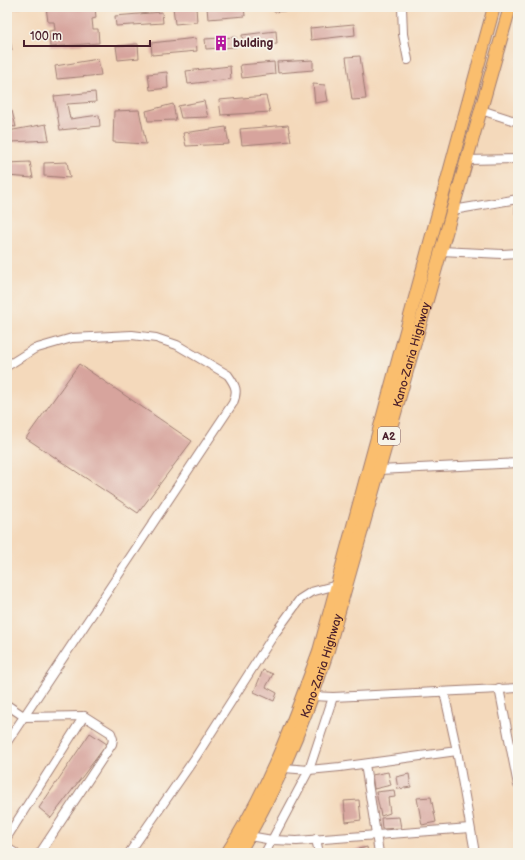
<svg xmlns="http://www.w3.org/2000/svg" width="525" height="860" font-family="'Balsamiq Sans',sans-serif">
  <style>
    .building { fill: #d7a49d }
    .lines { fill: none; stroke-linecap: round; stroke-linejoin: round }
    .minor-casing { stroke: #9f7c73; stroke-width: 10 }
    .highway-casing { stroke: #9f7c73; stroke-width: 14 }
    .minor { stroke: #fff; stroke-width: 8 }
    .highway { stroke: #fabe6e; stroke-width: 12 }
    .labels { text-anchor: middle; dominant-baseline: central; stroke-width: 3.5; stroke-linejoin: round; paint-order: stroke }
    .shield { fill: #f7f3e8; stroke: #7e5f64; stroke-width: 1 }
    .shield-label { font-size: 11px; font-weight: bold; fill: #4a1f2b }
    .poi-label { font-size: 12px; font-weight: bold; fill: #4a1f2b; stroke: #f7f3e8; text-anchor: start }
    .street-label { font-size: 12px; fill: #4a1f2b; stroke: #f7f3e8 }
  </style>
  <rect width="100%" height="100%" fill="#f7f3e8"/>
  <filter id="ink" filterUnits="userSpaceOnUse"><feTurbulence type="fractalNoise" baseFrequency=".025" numOctaves="2"/><feDisplacementMap in="SourceGraphic" scale="8" xChannelSelector="R" yChannelSelector="G"/><feConvolveMatrix kernelMatrix="1 2 1 2 8 2 1 2 1" color-interpolation-filters="sRGB"/></filter>
  <filter id="wash" filterUnits="userSpaceOnUse"><feTurbulence type="fractalNoise" baseFrequency=".012" numOctaves="4" result="noise"/><feDisplacementMap in="SourceGraphic" scale="16" xChannelSelector="R" yChannelSelector="G"/><feGaussianBlur stdDeviation="0.9" result="paint"/><feColorMatrix in="noise" values="0 0 0 0 0 0 0 0 0 0 0 0 0 0 0 0 0 1.4 0 .05"/><feComposite in="paint" operator="in"/></filter>
  <g filter="url(#wash)">
    <rect width="100%" height="100%" fill="#f4d9bb"/>
    <g id="blocks">
      <g class="building">
        <path d="M 7,7 L 22,7 L 22,8 L 7,9 Z"/>
        <path d="M 46,7 L 95,7 L 96,18 L 92,19 L 93,29 L 98,29 L 99,43 L 50,47 L 49,31 L 55,30 L 54,22 L 48,22 Z"/>
        <path d="M 173,7 L 196,7 L 197,22 L 175,24 Z"/>
        <path d="M 207,7 L 244,7 L 245,16 L 208,19 Z"/>
        <path d="M 273,7 L 318,7 L 318,8 L 274,12 Z"/>
        <path d="M 162,12 L 163,23 L 116,26 L 115,16 Z"/>
        <path d="M 354,24 L 355,35 L 311,40 L 310,28 Z"/>
        <path d="M 7,30 L 8,30 L 12,50 L 7,50 Z"/>
        <path d="M 276,31 L 277,44 L 243,47 L 242,35 Z"/>
        <path d="M 236,37 L 236,47 L 206,49 L 205,39 Z"/>
        <path d="M 196,38 L 197,51 L 152,55 L 151,43 Z"/>
        <path d="M 138,44 L 139,58 L 118,60 L 116,46 Z"/>
        <path d="M 360,56 L 366,99 L 352,100 L 346,57 Z"/>
        <path d="M 98,59 L 101,75 L 57,79 L 55,66 Z"/>
        <path d="M 313,60 L 313,70 L 278,73 L 277,62 Z"/>
        <path d="M 274,62 L 275,74 L 242,78 L 240,65 Z"/>
        <path d="M 230,66 L 231,79 L 188,84 L 186,71 Z"/>
        <path d="M 167,72 L 168,88 L 150,90 L 148,74 Z"/>
        <path d="M 313,84 L 325,85 L 328,101 L 315,103 Z"/>
        <path d="M 95,92 L 96,102 L 67,104 L 70,119 L 99,115 L 100,126 L 60,130 L 54,96 Z"/>
        <path d="M 266,96 L 270,112 L 221,115 L 219,100 Z"/>
        <path d="M 204,101 L 208,117 L 181,118 L 178,106 Z"/>
        <path d="M 173,104 L 176,120 L 148,121 L 146,111 Z"/>
        <path d="M 7,110 L 12,111 L 16,127 L 7,126 Z"/>
        <path d="M 139,110 L 146,144 L 113,142 L 114,111 Z"/>
        <path d="M 46,124 L 49,140 L 12,142 L 8,131 Z"/>
        <path d="M 288,125 L 291,141 L 242,145 L 240,129 Z"/>
        <path d="M 226,127 L 229,144 L 186,146 L 183,133 Z"/>
        <path d="M 30,162 L 33,178 L 7,176 L 7,163 Z"/>
        <path d="M 67,162 L 70,178 L 44,176 L 44,163 Z"/>
        <path d="M 515,205 L 518,205 L 518,213 L 515,214 Z"/>
        <path d="M 79,364 L 192,441 L 138,513 L 26,438 Z"/>
        <path d="M 263,670 L 273,674 L 266,687 L 277,693 L 274,701 L 254,692 Z"/>
        <path d="M 90,733 L 107,744 L 51,818 L 39,808 Z"/>
        <path d="M 388,772 L 391,785 L 374,789 L 372,775 Z"/>
        <path d="M 409,774 L 411,787 L 398,789 L 396,777 Z"/>
        <path d="M 394,790 L 395,797 L 388,798 L 390,813 L 381,816 L 376,792 Z"/>
        <path d="M 431,797 L 436,822 L 422,825 L 417,798 Z"/>
        <path d="M 359,800 L 361,820 L 346,822 L 344,801 Z"/>
        <path d="M 399,817 L 401,828 L 382,829 L 381,818 Z"/>
        <path d="M 367,847 L 368,853 L 354,853 L 354,850 Z"/>
      </g>
    </g>
  </g>
  <g filter="url(#ink)">
    <use href="#blocks" fill-opacity="0" stroke="#9f7c73" stroke-width="1"/>
    <g class="lines">
      <defs>
        <g id="minor">
          <path d="M 402,7 L 403,34 L 408,60"/>
          <path d="M 481,110 L 518,122"/>
          <path d="M 467,160 L 518,159"/>
          <path d="M 453,210 L 518,199"/>
          <path d="M 441,251 L 502,254 L 518,253"/>
          <path d="M 7,366 L 34,349 L 72,338 L 132,335 L 156,338 L 177,345 L 228,375 C 236,386 238,391 233,403 L 7,742"/>
          <path d="M 379,470 L 518,463"/>
          <path d="M 499,688 L 518,785"/>
          <path d="M 444,692 L 457,751 L 475,853"/>
          <path d="M 313,696 L 333,697 L 518,688"/>
          <path d="M 7,705 L 25,717 L 84,716 L 111,733 L 113,739 L 112,744 L 40,853"/>
          <path d="M 365,764 L 379,853"/>
          <path d="M 284,768 L 309,770 L 340,767 L 457,751"/>
          <path d="M 249,836 L 272,840 L 297,841 L 470,828"/>
          <path d="M 7,837 L 84,716"/>
          <path d="M 316,839 L 319,853"/>
          <path d="M 7,848 L 15,853"/>
          <path d="M 129,853 L 195,758 L 273,636 L 300,599 L 311,592 L 337,585"/>
          <path d="M 265,853 L 309,770 L 333,697"/>
        </g>
        <g id="highway">
          <path d="M 227,853 C 268,791 294,720 319,651 L 494,7"/>
          <path id="s1" d="M 239,853 C 277,788 305,722 328,650 L 510,7"/>
        </g>
      </defs>
      <use href="#minor" class="minor-casing"/>
      <use href="#highway" class="highway-casing"/>
      <use href="#minor" class="minor"/>
      <use href="#highway" class="highway"/>
    </g>
  </g>
  <defs>
    <symbol id="building-bare" viewBox="-9 -9 18 18"><path d="M-4-6H4V6H1V3H-1V6H-4ZM-2.5-4.3h1.7v1.8h-1.7ZM.8-4.3h1.7v1.8H.8ZM-2.5-1h1.7V.8h-1.7ZM.8-1h1.7V.8H.8Z" fill="#b5179e" stroke="#f7f3e8" stroke-width="2.5" paint-order="stroke"/></symbol>
  </defs>
  <g fill-rule="evenodd">
    <use href="#building-bare" x="210" y="32" width="22" height="22"/>
  </g>
  <g class="labels">
    <rect class="shield" x="378" y="427" width="22" height="18" rx="3"/>
    <g class="shield-label">
      <text x="389" y="436">A2</text>
    </g>
    <g class="poi-label">
      <text x="233" y="43">bulding</text>
    </g>
    <g class="street-label">
      <text stroke="none"><textPath href="#s1" startOffset="529">Kano-Zaria Highway</textPath></text>
      <text stroke="none"><textPath href="#s1" startOffset="205">Kano-Zaria Highway</textPath></text>
    </g>
  </g>
  <rect width="525" height="860" fill="none" stroke="#f7f3e8" stroke-width="24"/>
  <path d="M24 40v6h126v-6" fill="none" stroke="#4a1f2b" stroke-width="2"/>
  <text x="30" y="40" font-size="12" fill="#4a1f2b" stroke="#f7f3e8" stroke-width="3" paint-order="stroke">100 m</text>
</svg>
